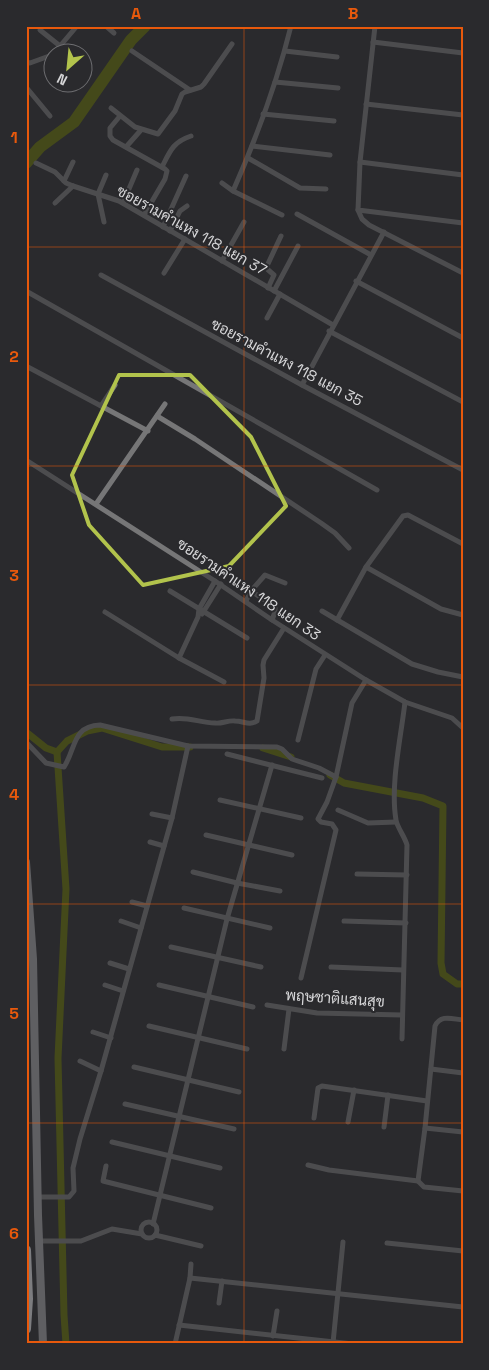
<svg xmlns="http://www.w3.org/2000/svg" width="489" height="1370" font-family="'Space Grotesk',Sarabun,sans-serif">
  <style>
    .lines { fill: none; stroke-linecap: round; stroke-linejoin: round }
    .canal { stroke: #646f04; stroke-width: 7 }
    .river { stroke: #646f04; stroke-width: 12 }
    .street { stroke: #767677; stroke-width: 5 }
    .secondary { stroke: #a0a0a3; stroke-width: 8 }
    .highway { stroke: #dfdfe3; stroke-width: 10 }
    .marked { fill: none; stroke: #b2c34c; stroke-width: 4; stroke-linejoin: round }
    .grid { fill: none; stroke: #e8590c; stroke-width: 1; stroke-opacity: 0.55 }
    .labels { text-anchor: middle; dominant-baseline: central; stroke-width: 4; stroke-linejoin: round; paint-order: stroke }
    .street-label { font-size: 15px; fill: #d5d5d7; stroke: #2a2a2d }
    .neatline { fill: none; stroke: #e8590c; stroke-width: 2 }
    .grid-label { font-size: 16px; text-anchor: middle; font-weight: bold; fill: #e8590c }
  </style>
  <rect width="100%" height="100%" fill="#2a2a2d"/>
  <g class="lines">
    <g class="canal">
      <path d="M 26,732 L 46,748 L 57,752 L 67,741 L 87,731 L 102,728 L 162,747 L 190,747"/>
      <path d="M 263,748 L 291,757"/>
      <path d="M 57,752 L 66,889 L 58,1058 L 64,1315 L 66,1344"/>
      <path d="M 330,775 L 344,783 L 423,798 L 443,806 L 441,963 L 443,974 L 457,984 L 463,984"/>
    </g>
    <path class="river" d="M 26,163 L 40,147 L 74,122 L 131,40 L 145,26"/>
    <g class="street">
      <path d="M 106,26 L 114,33"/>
      <path d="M 375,26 L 360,162 L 358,210 L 463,223"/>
      <path d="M 40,30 L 60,46"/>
      <path d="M 373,42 L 463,53"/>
      <path d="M 132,51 L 190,90"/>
      <path d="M 285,51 L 337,57"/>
      <path d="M 55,52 L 77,26"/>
      <path d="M 26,62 L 30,63 L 52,55"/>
      <path d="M 275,82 L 338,88"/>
      <path d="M 26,87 L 50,116"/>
      <path d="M 366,104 L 463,115"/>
      <path d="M 111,108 L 135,127 L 158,134 L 175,111 L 182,94 L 185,92 L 201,87 L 204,84 L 232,44"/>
      <path d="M 263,114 L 334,121"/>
      <path d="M 120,116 L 110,128 L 110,136 L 113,140 L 165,169 L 167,171 L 165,179 L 144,215"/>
      <path d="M 252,146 L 330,155"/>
      <path d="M 126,147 L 141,130"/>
      <path d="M 248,158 L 300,188 L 326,189"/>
      <path d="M 360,162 L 463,175"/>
      <path d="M 36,163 L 55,172 L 66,183 L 73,186 L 119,201 L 333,325"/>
      <path d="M 162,167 C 170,151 173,142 191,136"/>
      <path d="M 64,181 L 73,162"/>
      <path d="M 222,183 L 233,191 L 282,215"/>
      <path d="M 233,191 C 257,137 277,82 291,26"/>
      <path d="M 55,203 L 73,186"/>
      <path d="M 123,203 L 137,170"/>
      <path d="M 358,210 L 362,219 L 369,225 L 463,273"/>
      <path d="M 297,214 L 371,255"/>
      <path d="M 104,222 L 98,194 L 106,175"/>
      <path d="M 163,227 L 186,176"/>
      <path d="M 170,231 L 180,211 L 187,206"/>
      <path d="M 222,261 L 244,222"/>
      <path d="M 164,273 L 185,239"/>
      <path d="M 101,275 L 302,385 L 463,470"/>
      <path d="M 356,281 L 463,338"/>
      <path d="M 268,288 L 274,275 L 266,268 L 281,236"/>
      <path d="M 26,291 L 377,490"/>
      <path d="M 274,291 L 298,246"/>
      <path d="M 267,318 L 280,294"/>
      <path d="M 329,331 L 463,402"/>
      <path d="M 26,366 L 148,431"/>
      <path d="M 302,385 L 384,232"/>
      <path d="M 101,406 L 115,385"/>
      <path d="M 157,416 L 195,439 L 321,523 L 335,533 L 349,548"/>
      <path d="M 26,460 L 215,581 L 272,620 L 366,680 L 405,702 L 452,718 L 463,728"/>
      <path d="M 96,504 L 165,404"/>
      <path d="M 366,567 L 441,609 L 463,615"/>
      <path d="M 170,591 L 247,638"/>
      <path d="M 251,591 L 275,607 L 275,612 L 272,620"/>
      <path d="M 246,601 L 251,591 L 265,575 L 285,583"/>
      <path d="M 322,611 L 412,664 L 438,672 L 463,677"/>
      <path d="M 105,612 L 179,658 L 224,682"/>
      <path d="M 202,614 L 221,584"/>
      <path d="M 337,620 L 366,567 L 403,516 L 408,515 L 463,544"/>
      <path d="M 179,658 L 198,617 L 199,609 L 215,581"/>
      <path d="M 172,719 C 188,716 200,723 215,723 C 222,724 228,720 235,721 C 244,721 249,726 257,721 L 264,678 L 263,665 L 264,660 L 284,628"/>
      <path d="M 298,740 L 316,669 L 325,655"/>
      <path d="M 26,742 L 46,763 L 64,767 C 76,749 72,726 100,725 L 188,746 L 277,747 L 282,749 L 292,759 L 319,768 L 336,777"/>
      <path d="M 227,754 L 322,778"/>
      <path d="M 220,800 L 301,818"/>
      <path d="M 338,810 L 368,823 L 396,822"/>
      <path d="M 152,814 L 172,818"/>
      <path d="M 206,835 L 292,855"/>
      <path d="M 150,842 L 164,846"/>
      <path d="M 193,872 L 237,883 L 280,891"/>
      <path d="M 357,874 L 407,875"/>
      <path d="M 132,902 L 147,906"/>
      <path d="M 184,908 L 270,928"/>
      <path d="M 121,921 L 141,928"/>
      <path d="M 344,921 L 406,923"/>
      <path d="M 171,947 L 261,967"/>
      <path d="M 110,963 L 129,969"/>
      <path d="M 331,967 L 403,970"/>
      <path d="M 301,978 L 336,830 L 332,824 L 321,822 L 318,819 L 327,802 L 336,777 L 352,703 L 366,680"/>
      <path d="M 105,985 L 123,991"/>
      <path d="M 159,985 L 253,1007"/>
      <path d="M 267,1005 L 317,1013 L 402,1015"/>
      <path d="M 463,1020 C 452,1019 441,1014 435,1026 L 425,1128 L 418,1181 L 424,1187 L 463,1191"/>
      <path d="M 149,1026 L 247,1049"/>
      <path d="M 93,1032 L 111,1038"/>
      <path d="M 402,1039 L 407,845 C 405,837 397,827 396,820 C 390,785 401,737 405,702"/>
      <path d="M 284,1049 L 289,1009"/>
      <path d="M 80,1061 L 101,1071"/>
      <path d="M 134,1067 L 239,1092"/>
      <path d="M 431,1069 L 463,1073"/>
      <path d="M 125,1104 L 234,1129"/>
      <path d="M 314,1118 L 318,1088 L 322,1086 L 427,1101"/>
      <path d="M 348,1122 L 354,1090"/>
      <path d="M 384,1127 L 388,1095"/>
      <path d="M 425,1128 L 463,1132"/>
      <path d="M 112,1142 L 220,1168"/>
      <path d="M 308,1165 L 329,1170 L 418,1181"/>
      <path d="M 106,1166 L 103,1181 L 211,1208"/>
      <path d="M 37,1197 L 69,1197 L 74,1191 L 73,1168 L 80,1139 L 101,1071 L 172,818 L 188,746"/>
      <circle cx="149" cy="1230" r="8"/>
      <path d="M 153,1224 L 227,919 L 272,765"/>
      <path d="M 155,1235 L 201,1246"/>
      <path d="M 39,1241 L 81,1241 L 112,1229 L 142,1234"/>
      <path d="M 387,1243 L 463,1251"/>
      <path d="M 190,1278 L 463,1307"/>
      <path d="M 219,1303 L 222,1281"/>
      <path d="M 179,1325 L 353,1344"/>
      <path d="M 273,1336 L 277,1311"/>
      <path d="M 333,1343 L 343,1242"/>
      <path d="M 175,1344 L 190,1278 L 191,1264"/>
    </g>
    <path class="secondary" d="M 26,862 L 33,959 L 38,1215 L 43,1344"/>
    <path class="highway" d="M 26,1250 L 28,1299 L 26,1329"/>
  </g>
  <path d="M0 0H489V1370H0ZM 119,375 L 190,375 L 251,437 L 286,506 L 229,566 L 143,585 L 89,525 L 72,475 Z" fill="#2a2a2d" fill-opacity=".55" fill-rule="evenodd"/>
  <path class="marked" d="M 119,375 L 190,375 L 251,437 L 286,506 L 229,566 L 143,585 L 89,525 L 72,475 Z"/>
  <path class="grid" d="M 244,26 L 244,1344M 26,247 L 463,247M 26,466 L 463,466M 26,685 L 463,685M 26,904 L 463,904M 26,1123 L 463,1123"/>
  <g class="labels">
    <g class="street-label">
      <text transform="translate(192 230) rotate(29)">ซอยรามคำแหง 118 แยก 37</text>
      <text transform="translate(287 362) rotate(28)">ซอยรามคำแหง 118 แยก 35</text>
      <text transform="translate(249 589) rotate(34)">ซอยรามคำแหง 118 แยก 33</text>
      <text transform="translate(335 998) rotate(4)">พฤษชาติแสนสุข</text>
    </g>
  </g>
  <rect width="489" height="1370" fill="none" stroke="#2a2a2d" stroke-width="55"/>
  <g transform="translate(68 68) rotate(207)"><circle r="24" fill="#2a2a2d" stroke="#6e6e71"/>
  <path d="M0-4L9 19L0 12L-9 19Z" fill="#b2c34c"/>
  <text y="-8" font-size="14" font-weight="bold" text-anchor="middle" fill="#d5d5d7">N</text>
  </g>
  <rect x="28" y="28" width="434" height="1314" class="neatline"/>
  <g class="grid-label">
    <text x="136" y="19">A</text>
    <text x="353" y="19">B</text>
    <text x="14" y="143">1</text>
    <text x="14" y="362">2</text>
    <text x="14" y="581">3</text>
    <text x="14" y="800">4</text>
    <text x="14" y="1019">5</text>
    <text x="14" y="1239">6</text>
  </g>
</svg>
